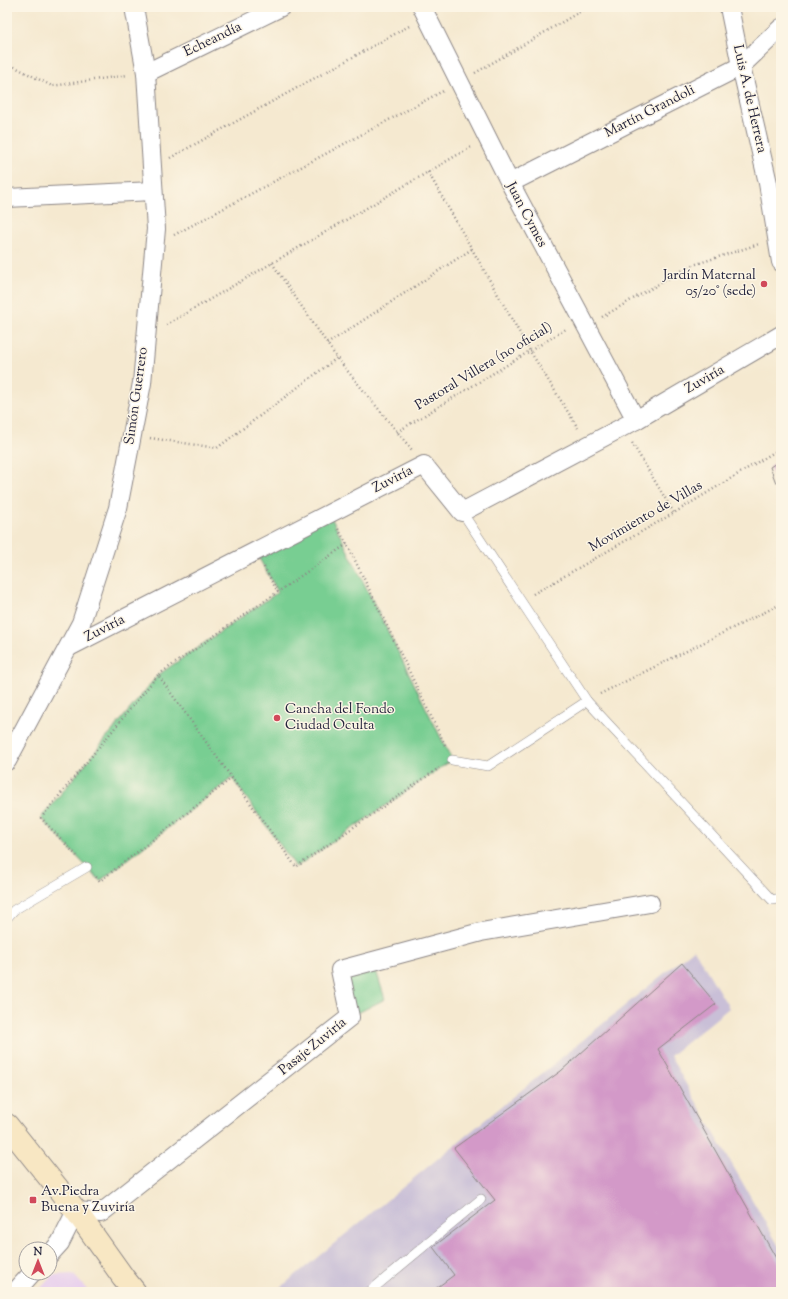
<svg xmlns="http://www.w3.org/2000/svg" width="788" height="1299" font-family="'Sorts Mill Goudy',serif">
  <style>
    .built { fill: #e9d2ed }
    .industrial { fill: #c9bfd7 }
    .green { fill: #78ce92; stroke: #4d7866 }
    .building { fill: #d399c8 }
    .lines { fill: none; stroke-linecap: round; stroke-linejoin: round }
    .service-casing { stroke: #8c8686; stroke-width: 10 }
    .minor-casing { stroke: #8c8686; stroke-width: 20 }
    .secondary-casing { stroke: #8c8686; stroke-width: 24 }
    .path { stroke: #8c8686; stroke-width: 2.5; stroke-dasharray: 1 3; stroke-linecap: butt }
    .service { stroke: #fff; stroke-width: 9 }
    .minor { stroke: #fff; stroke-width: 18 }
    .secondary { stroke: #f8e7c3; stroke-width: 22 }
    .poi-dot { fill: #d1495b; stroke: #fcf5e5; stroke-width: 1.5 }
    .labels { text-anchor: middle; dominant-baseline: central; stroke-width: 3; stroke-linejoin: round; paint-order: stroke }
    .street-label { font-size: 14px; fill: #22223b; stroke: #fcf5e5 }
    .poi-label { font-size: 14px; fill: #22223b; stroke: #fcf5e5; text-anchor: start }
  </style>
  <rect width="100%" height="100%" fill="#fcf5e5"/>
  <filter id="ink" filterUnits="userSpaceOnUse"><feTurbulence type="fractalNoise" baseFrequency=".025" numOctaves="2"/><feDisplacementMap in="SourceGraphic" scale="8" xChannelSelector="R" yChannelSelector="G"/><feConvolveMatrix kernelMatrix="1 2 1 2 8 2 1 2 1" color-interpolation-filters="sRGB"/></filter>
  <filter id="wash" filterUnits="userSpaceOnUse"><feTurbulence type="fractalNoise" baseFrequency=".012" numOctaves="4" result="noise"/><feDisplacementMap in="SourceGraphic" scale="16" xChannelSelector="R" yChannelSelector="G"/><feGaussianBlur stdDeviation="0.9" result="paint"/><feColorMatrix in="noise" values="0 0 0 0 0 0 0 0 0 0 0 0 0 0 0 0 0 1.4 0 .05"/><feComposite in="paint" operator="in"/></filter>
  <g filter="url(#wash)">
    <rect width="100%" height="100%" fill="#f5e9d0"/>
    <path class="built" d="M 73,1274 L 89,1292 L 37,1292 L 53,1275 Z"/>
    <path class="industrial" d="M 694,949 L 729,1008 L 670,1056 L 781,1250 L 781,1292 L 275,1292 Z"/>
    <g class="green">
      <path d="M 329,513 L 452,760 L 296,867 L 232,778 L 100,881 L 41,818 L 158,675 L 278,592 L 255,551 Z"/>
      <path d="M 373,961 L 385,999 L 350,1017 L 340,970 Z"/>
    </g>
    <g id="blocks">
      <g class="building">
        <path d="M 781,460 L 781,482 L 776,483 L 770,467 Z"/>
        <path d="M 682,963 L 716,1004 L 658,1049 L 781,1267 L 781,1292 L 431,1292 L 454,1275 L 433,1247 L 495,1200 L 454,1148 L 561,1071 Z"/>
      </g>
    </g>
  </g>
  <g filter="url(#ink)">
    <use href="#blocks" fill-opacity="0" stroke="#8c8686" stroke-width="1"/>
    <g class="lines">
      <defs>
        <g id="service">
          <path d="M 587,701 L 772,900 L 781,898"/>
          <path d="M 452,760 L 488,766 L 587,701 L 462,512"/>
          <path d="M 7,918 L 14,910 L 87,867"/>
          <path d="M 369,1292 L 481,1199"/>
        </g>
        <g id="minor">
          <path d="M 422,7 L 510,183 L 636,420"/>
          <path d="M 729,7 L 741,66 L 768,183 L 781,262"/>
          <path d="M 146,73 L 281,7"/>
          <path d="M 510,183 L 741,66 L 781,28"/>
          <path d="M 7,198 L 153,191"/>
          <path d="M 69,647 L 424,465 L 462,512 L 636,420 L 781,335"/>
          <path d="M 7,761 L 81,623 L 118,508 L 142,383 L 156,229 L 146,73 L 134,7"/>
          <path d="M 50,1254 L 60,1243 L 76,1211 L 101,1213 L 350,1017 L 340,970 L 481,932 L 650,903"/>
          <path d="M 15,1292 L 32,1273"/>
        </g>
        <path id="secondary" d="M 7,1125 L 76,1211 L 123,1277 L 135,1292"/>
      </defs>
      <use href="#service" class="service-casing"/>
      <use href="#minor" class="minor-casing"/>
      <use href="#secondary" class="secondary-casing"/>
      <g class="path">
        <path d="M 7,63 L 52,86 L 128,75"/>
        <path d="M 475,73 L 588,7"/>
        <path d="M 170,158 L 411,25"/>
        <path d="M 428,172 L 530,351 L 578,428"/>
        <path d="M 174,235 L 443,91"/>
        <path d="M 272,263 L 337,358 L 412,450"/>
        <path d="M 602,317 L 690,266 L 759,244"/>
        <path d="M 166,325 L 471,147"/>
        <path d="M 327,344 L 472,249"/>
        <path d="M 397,432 L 566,329"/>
        <path d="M 150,438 L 217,448 L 337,358"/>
        <path d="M 632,443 L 674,513"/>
        <path d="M 338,529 L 347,544 L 446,747"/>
        <path d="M 347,544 L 158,675 L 296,867 L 439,768"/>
        <path d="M 264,567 L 278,592"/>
        <path d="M 533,594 L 674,513 L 781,448"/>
        <path d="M 600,694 L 781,604"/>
        <path d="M 77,856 L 41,818 L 158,675"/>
        <path d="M 96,877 L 100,881 L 232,778"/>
      </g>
      <use href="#service" class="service"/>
      <use href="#minor" class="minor"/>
      <use href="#secondary" class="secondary"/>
    </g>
  </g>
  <g class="poi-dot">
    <circle cx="764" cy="284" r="4"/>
    <circle cx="277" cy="718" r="4"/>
    <rect x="29" y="1196" width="8" height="8" rx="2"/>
  </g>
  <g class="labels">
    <g class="street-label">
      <text transform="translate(213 40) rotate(-26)">Echeandía</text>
      <text transform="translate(749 99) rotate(77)">Luis A. de Herrera</text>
      <text transform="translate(650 112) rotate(-27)">Martín Grandoli</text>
      <text transform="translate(526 215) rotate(62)">Juan Cymes</text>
      <text transform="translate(484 367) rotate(-31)">Pastoral Villera (no oficial)</text>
      <text transform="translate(705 380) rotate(-30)">Zuviría</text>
      <text transform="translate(137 396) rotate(-82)">Simón Guerrero</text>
      <text transform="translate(393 480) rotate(-27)">Zuviría</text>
      <text transform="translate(646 517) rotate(-30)">Movimiento de Villas</text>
      <text transform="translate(105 629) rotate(-27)">Zuviría</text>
      <text transform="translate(313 1047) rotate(-39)">Pasaje Zuviría</text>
    </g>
    <g class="poi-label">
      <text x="756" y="276" text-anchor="end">Jardín Maternal<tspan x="756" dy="16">05/20° (sede)</tspan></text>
      <text x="285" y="710">Cancha del Fondo<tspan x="285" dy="16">Ciudad Oculta</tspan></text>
      <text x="41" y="1192">Av.Piedra<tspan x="41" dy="16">Buena y Zuviría</tspan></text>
    </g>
  </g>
  <rect width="788" height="1299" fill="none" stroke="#fcf5e5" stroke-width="24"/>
  <g transform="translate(38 1261)"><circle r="19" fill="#fcf5e5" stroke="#a5a1a1"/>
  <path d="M0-3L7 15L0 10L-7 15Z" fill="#d1495b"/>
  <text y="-6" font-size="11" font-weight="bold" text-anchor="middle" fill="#22223b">N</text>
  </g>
</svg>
